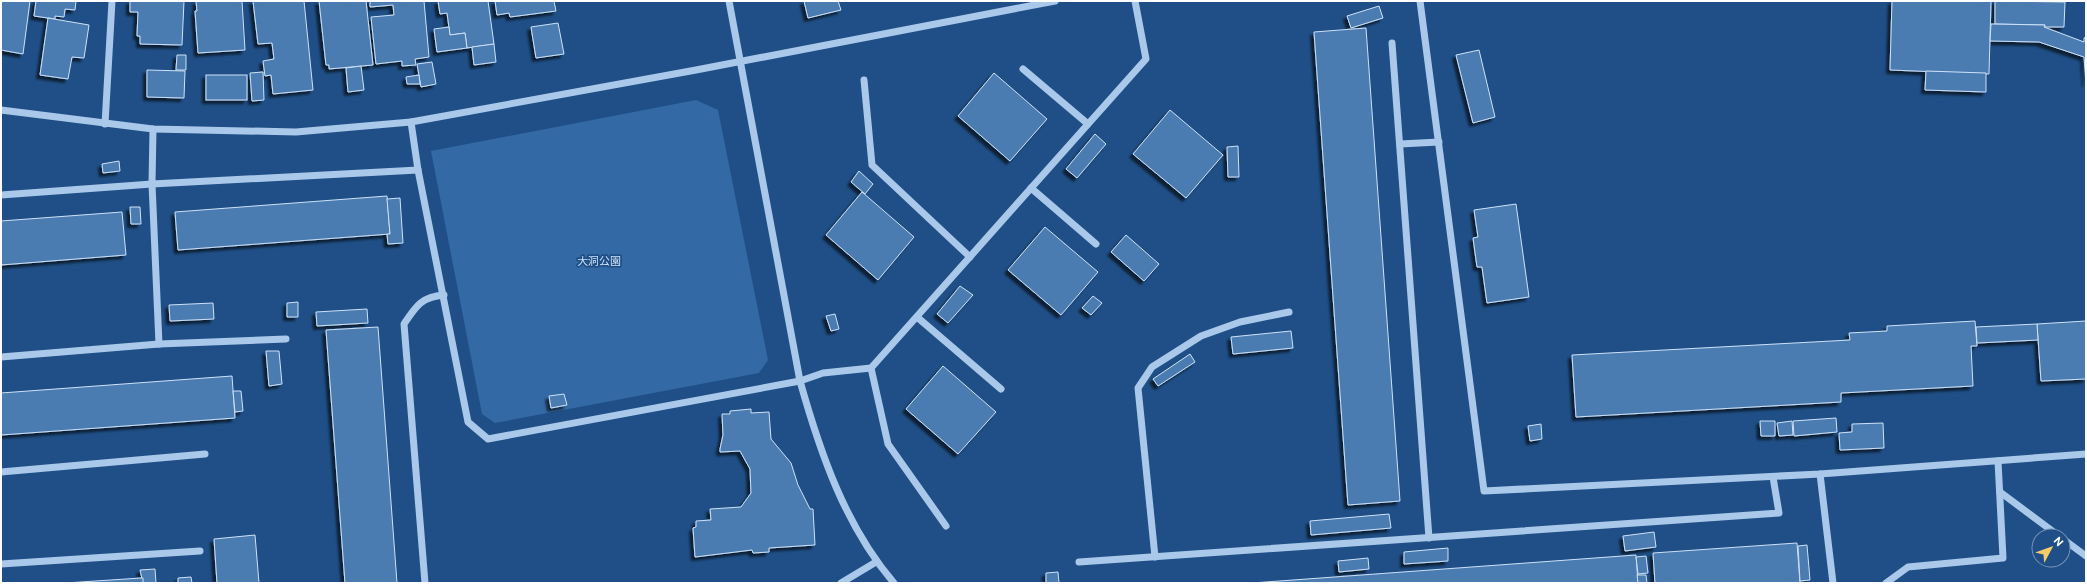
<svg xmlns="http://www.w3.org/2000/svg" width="2087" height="584" font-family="'DM Sans','Noto Sans JP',sans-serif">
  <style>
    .green { fill: #3369a4 }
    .building { fill: #4c7bb1; stroke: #cde2f8; filter: url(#shadow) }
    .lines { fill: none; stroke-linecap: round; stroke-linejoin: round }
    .minor { stroke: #a9c8ea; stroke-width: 7 }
    .labels { text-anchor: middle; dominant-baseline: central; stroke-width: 3.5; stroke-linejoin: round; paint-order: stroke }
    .park-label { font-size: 11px; fill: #cde2f8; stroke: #1f4f86 }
  </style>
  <defs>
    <filter id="shadow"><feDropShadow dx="-3.5" dy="3.5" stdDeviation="1" flood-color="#0009"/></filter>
  </defs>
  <rect width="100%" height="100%" fill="#1f4f86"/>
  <path class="green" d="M 696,100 L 718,110 L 768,360 L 759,373 L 495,423 L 482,414 L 431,151 Z"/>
  <g class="building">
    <path d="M 1,1 L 30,1 L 23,54 L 1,50 Z"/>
    <path d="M 36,1 L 76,1 L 75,10 L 65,9 L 64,17 L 55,16 L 55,19 L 34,16 Z"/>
    <path d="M 130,1 L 184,1 L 182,45 L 140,44 L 140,36 L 137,36 L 138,12 L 130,12 Z"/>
    <path d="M 196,1 L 242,1 L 245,50 L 198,53 L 195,11 L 197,11 Z"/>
    <path d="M 253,1 L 304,1 L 313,90 L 273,94 L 271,75 L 265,76 L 263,61 L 274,59 L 272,43 L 258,44 Z"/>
    <path d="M 319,1 L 366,1 L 373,65 L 329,69 L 329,65 L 326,65 Z"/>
    <path d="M 370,1 L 424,1 L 429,57 L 415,59 L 416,65 L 402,66 L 402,61 L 376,64 L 371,17 L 394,15 L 393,5 L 370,7 Z"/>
    <path d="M 438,1 L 488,1 L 494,44 L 467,48 L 465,33 L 450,35 L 447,13 L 440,14 Z"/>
    <path d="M 495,1 L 554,1 L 556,11 L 510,17 L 509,13 L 497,15 Z"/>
    <path d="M 804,1 L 838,1 L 841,10 L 808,18 Z"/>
    <path d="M 1892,1 L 1991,1 L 1989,74 L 1890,70 Z"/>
    <path d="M 1995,1 L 2065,2 L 2064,27 L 2044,27 L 2045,25 L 1995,24 Z"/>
    <path d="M 1379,6 L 1383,18 L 1351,28 L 1347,16 Z"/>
    <path d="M 48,18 L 89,25 L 84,58 L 72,57 L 68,79 L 40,75 Z"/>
    <path d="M 558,23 L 564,54 L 536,58 L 531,27 Z"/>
    <path d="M 1991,24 L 2045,25 L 2044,27 L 2084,42 L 2084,38 L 2086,37 L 2086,83 L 2084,57 L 2039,42 L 1990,41 Z"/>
    <path d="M 449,27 L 450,35 L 465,33 L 467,48 L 437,52 L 434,29 Z"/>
    <path d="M 1366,28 L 1400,501 L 1348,505 L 1314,32 Z"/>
    <path d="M 494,44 L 496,62 L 474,65 L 472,47 Z"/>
    <path d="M 1479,50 L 1495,117 L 1473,123 L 1456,55 Z"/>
    <path d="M 177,55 L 186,55 L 186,70 L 176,70 Z"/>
    <path d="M 432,62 L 436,84 L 421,87 L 417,64 Z"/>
    <path d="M 361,66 L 364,90 L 348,92 L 346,68 Z"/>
    <path d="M 147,70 L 185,71 L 184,98 L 147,97 Z"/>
    <path d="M 1926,71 L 1986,73 L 1986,92 L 1925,90 Z"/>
    <path d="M 263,72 L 264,100 L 252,101 L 250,73 Z"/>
    <path d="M 994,73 L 1047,119 L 1010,161 L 958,116 Z"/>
    <rect x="206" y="75" width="41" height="25"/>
    <path d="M 419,75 L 420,84 L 407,84 L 406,77 Z"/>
    <path d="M 1170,110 L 1223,155 L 1186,198 L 1133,154 Z"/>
    <path d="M 1095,134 L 1106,144 L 1077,178 L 1066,169 Z"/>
    <path d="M 1238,146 L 1239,177 L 1228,177 L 1227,147 Z"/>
    <path d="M 119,161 L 120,171 L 103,173 L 102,164 Z"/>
    <path d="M 859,171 L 873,184 L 865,194 L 851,182 Z"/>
    <path d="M 862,192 L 914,237 L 878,280 L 826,235 Z"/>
    <path d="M 387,196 L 390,234 L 178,250 L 175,212 Z"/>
    <path d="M 400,198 L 403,243 L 388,244 L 387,234 L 390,234 L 387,199 Z"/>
    <path d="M 1516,204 L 1529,297 L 1487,303 L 1482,267 L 1477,267 L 1473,238 L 1478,237 L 1474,210 Z"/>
    <path d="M 130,207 L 140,207 L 141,224 L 131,224 Z"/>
    <path d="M 122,212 L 126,255 L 1,265 L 1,221 Z"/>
    <path d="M 1045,227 L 1098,272 L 1061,315 L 1008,270 Z"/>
    <path d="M 1126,235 L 1159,264 L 1144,281 L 1111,252 Z"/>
    <path d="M 960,286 L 973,295 L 948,323 L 937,314 Z"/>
    <path d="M 1093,296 L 1102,303 L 1091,315 L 1082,308 Z"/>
    <path d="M 298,302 L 298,317 L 287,317 L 287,303 Z"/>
    <path d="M 213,303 L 214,319 L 170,321 L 169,305 Z"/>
    <path d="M 367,309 L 368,323 L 317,326 L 316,312 Z"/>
    <path d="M 835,314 L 839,329 L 831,331 L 826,316 Z"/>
    <path d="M 1975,321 L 1977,346 L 1971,346 L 1973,386 L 1841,393 L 1841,402 L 1576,417 L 1572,355 L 1850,340 L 1849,333 L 1887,331 L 1887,326 Z"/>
    <path d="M 2086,321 L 2086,379 L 2041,381 L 2037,324 Z"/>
    <path d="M 2037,324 L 2038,340 L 1977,343 L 1976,327 Z"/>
    <path d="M 378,327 L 397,583 L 345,583 L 326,330 Z"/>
    <path d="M 1291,331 L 1293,348 L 1233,354 L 1231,337 Z"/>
    <path d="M 266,351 L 279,351 L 282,384 L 269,386 Z"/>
    <path d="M 1190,354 L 1195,362 L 1158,386 L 1153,379 Z"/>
    <path d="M 943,366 L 996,412 L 958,454 L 906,409 Z"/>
    <path d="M 232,376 L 235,418 L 1,435 L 1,393 Z"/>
    <path d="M 233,391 L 241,391 L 243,411 L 235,412 Z"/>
    <path d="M 564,394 L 567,405 L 551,408 L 549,396 Z"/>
    <path d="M 751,409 L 751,413 L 769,412 L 771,439 L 791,463 L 798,485 L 810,509 L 813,509 L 815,545 L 769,548 L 769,552 L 753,553 L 752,550 L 695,557 L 693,528 L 696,527 L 696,521 L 711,520 L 710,509 L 741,507 L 751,493 L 750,469 L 740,451 L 720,452 L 720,449 L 723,435 L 722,414 L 730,414 L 730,411 Z"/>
    <path d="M 1836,418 L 1837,432 L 1794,436 L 1793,421 Z"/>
    <path d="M 1760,421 L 1775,421 L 1775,436 L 1761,436 Z"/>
    <path d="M 1792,421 L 1793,435 L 1779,436 L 1777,423 Z"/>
    <path d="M 1883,423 L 1884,448 L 1840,450 L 1839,433 L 1852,432 L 1852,424 Z"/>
    <path d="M 1541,424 L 1542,439 L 1530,441 L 1528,426 Z"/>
    <path d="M 1389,514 L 1391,528 L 1311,535 L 1310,521 Z"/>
    <path d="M 1654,532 L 1656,547 L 1625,551 L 1623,536 Z"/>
    <path d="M 255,535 L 259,583 L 217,583 L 214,539 Z"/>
    <path d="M 1797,543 L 1800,583 L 1655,583 L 1653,553 Z"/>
    <path d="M 1807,545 L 1810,580 L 1800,581 L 1798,546 Z"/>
    <path d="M 1448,548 L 1448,561 L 1404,564 L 1404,552 Z"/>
    <path d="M 1636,555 L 1638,583 L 1252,583 Z"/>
    <path d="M 1646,556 L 1648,573 L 1638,574 L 1636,557 Z"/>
    <path d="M 1368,558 L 1369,569 L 1339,572 L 1338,561 Z"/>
    <path d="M 155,569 L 156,583 L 143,583 L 140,570 Z"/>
    <path d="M 1058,572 L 1059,583 L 1046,583 L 1046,573 Z"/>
    <path d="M 1637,575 L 1646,575 L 1647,583 L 1638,583 Z"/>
    <path d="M 191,577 L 192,583 L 178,583 L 178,578 Z"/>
    <path d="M 141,578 L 143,578 L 143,583 L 65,583 Z"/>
  </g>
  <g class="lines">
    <g class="minor">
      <path d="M 729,1 L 800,381 C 820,452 845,526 894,583"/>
      <path d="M 1420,1 L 1484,491 L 1820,474 L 2086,454"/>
      <path d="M 1392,43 L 1429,538"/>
      <path d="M 1023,69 L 1088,124"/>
      <path d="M 864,80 L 872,165 L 970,257"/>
      <path d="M 1,110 L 153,129 L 296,132 L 411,122 L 696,70 L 1055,1"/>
      <path d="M 411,122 L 418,170 L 468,422 L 488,439 L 800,381 L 823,373 L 871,368 L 1146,59 L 1135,1"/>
      <path d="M 105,124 L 112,1"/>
      <path d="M 153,129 L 152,184 L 159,344"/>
      <path d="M 1400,144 L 1439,142"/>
      <path d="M 1031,188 L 1096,244"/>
      <path d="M 1,195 L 152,184 L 418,170"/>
      <path d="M 917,317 L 1001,389"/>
      <path d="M 1,357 L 159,344 L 286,339"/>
      <path d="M 871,368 L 888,444 L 946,526"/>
      <path d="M 1,472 L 205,454"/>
      <path d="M 1820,474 L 1833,583"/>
      <path d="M 2000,492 L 2059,536"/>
      <path d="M 2063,539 L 2086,556"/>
      <path d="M 1155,557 L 1138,388 L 1152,367 L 1201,336 L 1240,322 L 1289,312"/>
      <path d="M 1079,562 L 1779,513 L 1773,477"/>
      <path d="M 1,564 L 200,551"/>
      <path d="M 425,583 L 404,324 C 416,306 421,297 444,295"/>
      <path d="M 841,583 L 876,562"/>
      <path d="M 1886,583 L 1908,567 L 2003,558 L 1998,461"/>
    </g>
  </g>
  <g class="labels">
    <g class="park-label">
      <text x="599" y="261">大洞公園</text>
    </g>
  </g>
  <rect width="2087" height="584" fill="none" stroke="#ffffff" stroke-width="4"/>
  <g transform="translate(2051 548) rotate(49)"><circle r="19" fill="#1f4f86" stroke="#7995b6"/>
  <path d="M0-3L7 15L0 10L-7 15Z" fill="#f8cb69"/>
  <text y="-6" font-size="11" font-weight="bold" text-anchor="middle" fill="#ffffff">N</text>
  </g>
</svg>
